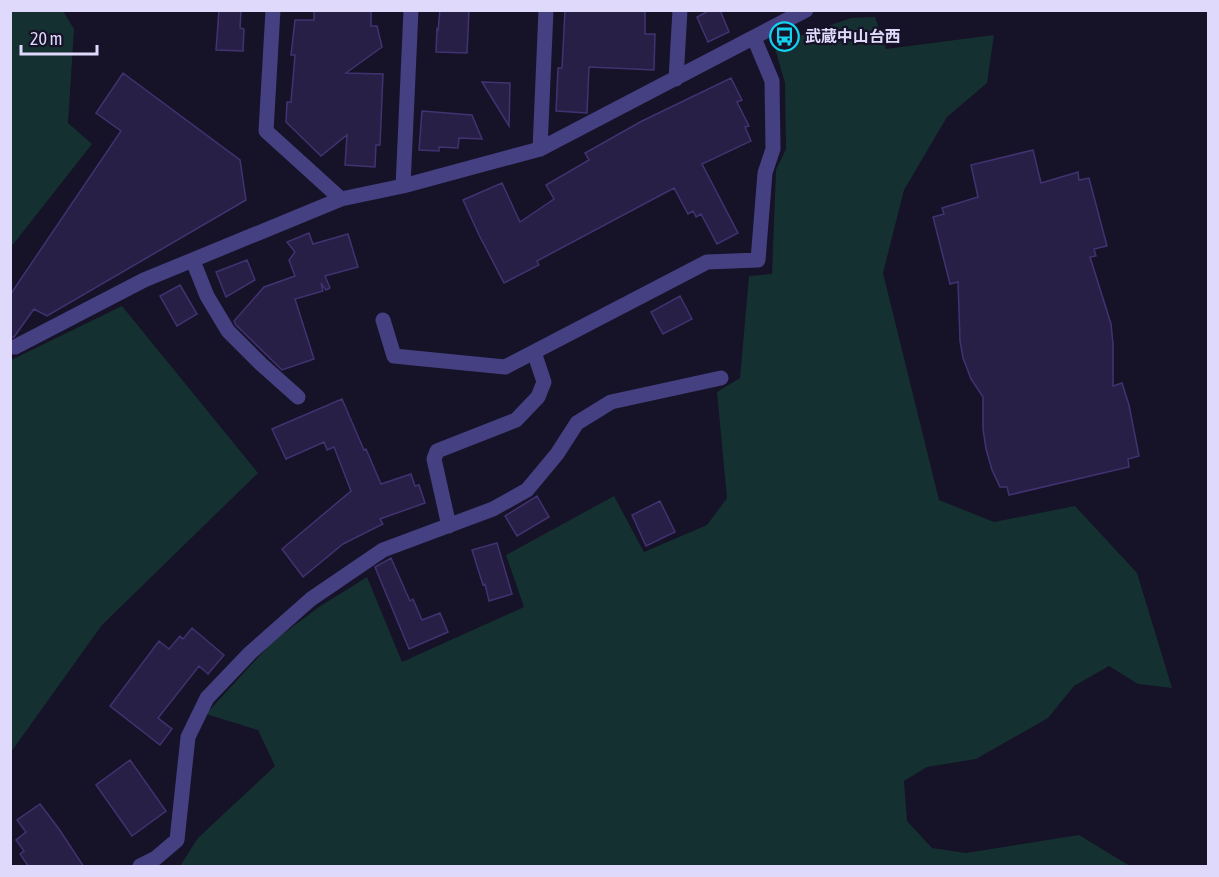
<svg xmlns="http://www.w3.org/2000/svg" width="1219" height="877" viewBox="0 0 1219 877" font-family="'Asap Condensed','Noto Sans JP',sans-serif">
<rect width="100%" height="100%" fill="#161227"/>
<path fill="#153030" d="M11 10 63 11 74 29 68 123 92 144 11 247Z
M875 17 886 49 994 35 987 83 947 117 904 190 883 273 939 500 994 522 1075 506 1137 573 1172 688 1138 684 1109 666 1074 686 1048 718 976 759 927 767 904 781 907 821 932 848 966 853 1079 835 1130 866H180L198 838 275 766 258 730 206 714 272 642 319 607 367 577 402 662 524 607 506 555 614 496 644 552 707 525 727 498 717 392 740 378 749 276 772 274 776 170 786 149 785 83 774 45 851 18Z
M122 306 258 473 102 625 11 752V360Z"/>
<path fill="#281f46" stroke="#413371" stroke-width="1.5" d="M219 10H241L240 28 244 29 243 51 216 50Z
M314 10H371V26H377L382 47 346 73 383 74 380 145H376L375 167 345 165 347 135 321 156 286 122 287 102H291L295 55H291L295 20H314Z
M440 10H469L467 53 436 52 437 29 438 30Z
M565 10H645V34H655L654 70 589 67 587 113 556 111 558 68H562Z
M710 10H720L729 32 708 42 697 17Z
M123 73 240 160 246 200 47 316 34 309 14 337 10 338V295L121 131 96 113Z
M731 78 742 100 737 102 749 126 745 127 751 141 702 164 738 233 717 244 701 214 696 217 693 211 688 214 674 188 537 261 539 265 504 283 479 235 463 200 502 183 520 222 554 199 546 185 589 160 585 153 642 121Z
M482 82 510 83 509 126Z
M422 111 472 115 482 139 459 138 458 148 439 147V151L419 150Z
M1033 150 1041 183 1078 172 1079 180 1089 178 1107 246 1094 249 1096 256 1090 257 1111 324 1113 344V386L1122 383 1129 405 1139 456 1128 459 1129 467 1009 495 1007 487H1000L992 470 986 449 983 429V397L971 379 963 358 960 341 958 282 950 284 933 217 944 214 942 208 978 197 971 165Z
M309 233 313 244 348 234 358 267 325 276 330 288 326 290 321 283 323 291 295 299 314 359 282 370 236 325 234 321 264 287 295 276 289 260 295 252 287 242Z
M247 260 255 280 226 297 216 272Z
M180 285 197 314 177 326 160 296Z
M680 296 692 319 663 334 651 312Z
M342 399 364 450 366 449 381 484 411 474 415 486 419 485 425 503 380 519 383 524 343 544 303 577 282 549 351 491 334 447 327 450 324 442 286 459 272 429Z
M537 496 549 517 517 536 505 516Z
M660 501 675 532 646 546 632 515Z
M497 543 512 594 489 601 485 584 483 585 472 550Z
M391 558 410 601 413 599 422 620 440 613 448 632 409 649 375 567Z
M192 628 224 655 208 674 199 666 158 718 172 729 160 745 110 706 159 641 169 649 180 636 183 639Z
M130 760 166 811 132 836 96 785Z
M40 804 59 829 84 867H29L20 854 24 851 16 840 26 832 17 820Z"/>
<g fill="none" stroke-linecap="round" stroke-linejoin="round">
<path stroke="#444082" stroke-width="15" d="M273 10 266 131 341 199 403 186 540 149
M546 10 540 149 806 10
M676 79 680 10
M403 186 411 10
M193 261 207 296 228 331 261 364 298 397
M383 320 394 356 505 367 707 262 758 260 765 173 773 149 772 81 754 38
M15 347 144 280 341 199
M449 526 434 459 437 451 516 420 538 397 544 382 534 352
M140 866 156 858 177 840 188 737 207 698 250 653 311 599 383 550 493 509 527 490 557 454 577 423 611 402 721 378"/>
</g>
<defs>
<symbol id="bus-ring" viewBox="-11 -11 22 22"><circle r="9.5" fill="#161227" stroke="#14d2ee" stroke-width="1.5"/><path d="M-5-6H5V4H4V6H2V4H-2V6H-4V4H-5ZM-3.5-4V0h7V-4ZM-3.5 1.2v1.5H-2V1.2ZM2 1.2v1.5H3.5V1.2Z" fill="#14d2ee"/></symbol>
</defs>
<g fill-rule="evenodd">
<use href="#bus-ring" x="768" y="20" width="33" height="33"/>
</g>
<g text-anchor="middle" stroke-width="4.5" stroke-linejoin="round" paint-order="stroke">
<g font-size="16" font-weight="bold" fill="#dfdafc" stroke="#161227" text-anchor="start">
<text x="805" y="42">武蔵中山台西</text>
</g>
</g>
<rect width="1219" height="877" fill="none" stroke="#dfdafc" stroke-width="24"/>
<path d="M21 45v9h76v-9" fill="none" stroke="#dfdafc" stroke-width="3"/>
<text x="30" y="45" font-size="18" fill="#dfdafc" stroke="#161227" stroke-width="4.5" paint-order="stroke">20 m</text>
</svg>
